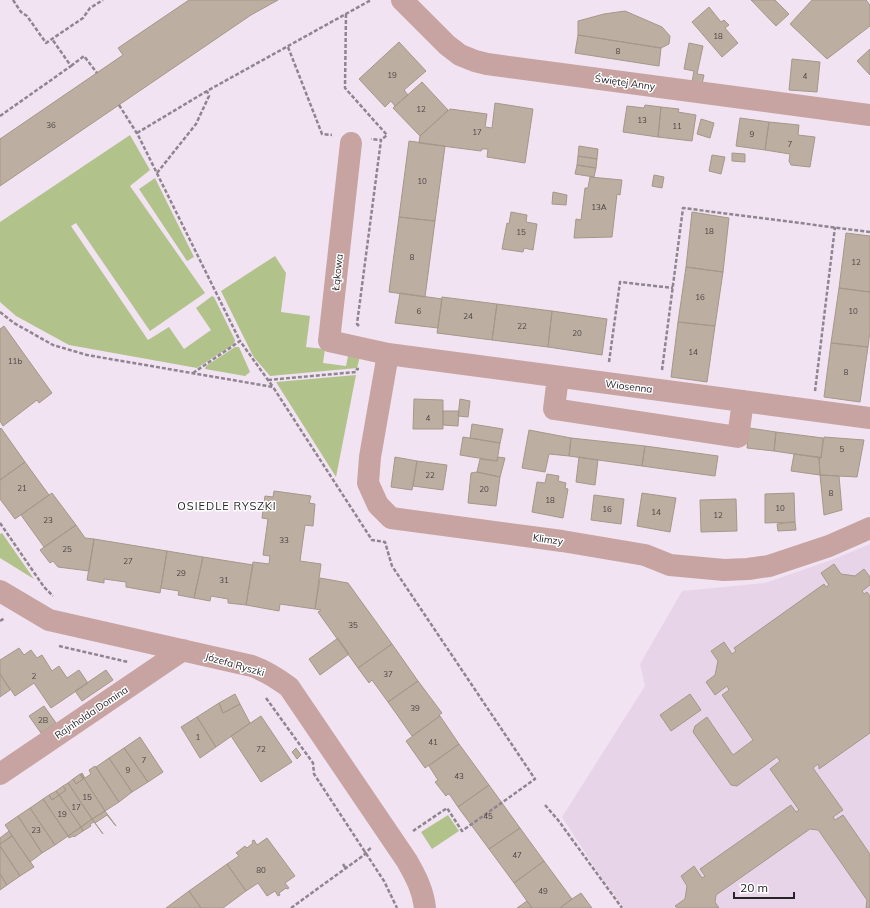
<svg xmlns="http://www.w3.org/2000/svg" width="870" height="908" viewBox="0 0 870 908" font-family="Mulish,sans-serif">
<rect width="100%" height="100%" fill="#f2e3f2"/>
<path fill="#e8d4e9" d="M870 544V908H624L601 877 562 817 645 686 640 664 682 591 765 583 834 559Z"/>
<path fill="#b1c38b" d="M130 135 150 170 130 186 205 293 150 331 76 223 71 226 148 340 169 327 184 349 211 330 196 308 212 296 214 297 235 340 234 344 197 368 69 345 16 316 0 302V222Z
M155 178 194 257 187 261 139 189Z
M275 256 286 273 281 312 310 316 306 347 325 349 323 363 346 366 348 356H360L357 368 270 376 253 356 221 291Z
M235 347H239L250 372 245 376 205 369 206 366Z
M356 375 336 477 276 382Z
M2 533 34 579 0 558V534Z
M448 815 459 831 432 849 421 832Z"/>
<path fill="#bcaea0" stroke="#a59789" d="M189 0H278L251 15 0 186V139L123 55 118 48Z
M751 0H775L789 14 776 26Z
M812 0H866L870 5V26L827 59 790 24Z
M709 7 721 22 724 20 729 25 725 28 738 43 722 57 692 22Z
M625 11 662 27 670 36 669 44 661 48 578 35V21L604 14Z
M578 35 661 48 659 66 575 53Z
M399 42 426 71 404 90 408 95 395 106 391 101 385 107 359 79Z
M689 43 703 46 697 74 704 75 702 84 692 82 694 71 684 69Z
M870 49V75L857 61Z
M792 59 820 62 817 92 789 90Z
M422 82 448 110 420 136 393 108Z
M495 103 533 109 525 163 487 157 488 149H482L481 151 419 143 420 136 450 109 487 114 485 127 492 128Z
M645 105 661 107 658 137 623 132 627 106 644 108Z
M661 107 679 109 678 112 696 115 692 141 658 137Z
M740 118 769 122 765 150 736 146Z
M701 119 714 123 710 138 697 134Z
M769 122 799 125 798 135 815 137 810 167 791 165 789 161 790 154 765 150Z
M409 141 445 146 435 221 399 217Z
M579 146 598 149 597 159 578 156Z
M732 153 745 154V162L732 161Z
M712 155 725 157 721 174 709 171Z
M578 156 597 159 596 168 577 165Z
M577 165 596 168 594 177 575 174Z
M654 175 664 177 662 188 652 186Z
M590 177 622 180 620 195 617 194 612 237 574 238 576 219 581 220 585 188H588Z
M553 192 567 195 566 205 552 204Z
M511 212 527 215 526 222 537 224 533 250 524 248 523 252 502 249 507 223 509 224Z
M692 212 729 218 723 272 686 267Z
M399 217 435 221 425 297 389 292Z
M846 233 870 236V292L839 288Z
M686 267 723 272 715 326 678 322Z
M839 288 870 292V331L868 347 831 343Z
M400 293 442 299 438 328 395 323Z
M442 297 497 304 492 340 437 333Z
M497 304 552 311 548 347 492 340Z
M552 311 607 319 602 355 548 347Z
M678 322 715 326 707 382 671 377Z
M4 326 52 393 39 403 37 400 3 426 0 421V329Z
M831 343 868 347 860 402 824 397Z
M414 399 443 400V429H413Z
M460 399 470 401 468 417 458 416Z
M443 411H459L458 426 443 425Z
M472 424 503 429 500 443 470 438Z
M1 428 25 462 0 480V429Z
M749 428 776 432 774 451 747 448Z
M529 430 571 438 569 456 549 454 545 472 522 468Z
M776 432 823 438 821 458 774 451Z
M463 437 500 443 497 461 460 455Z
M824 437 864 440 857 477 820 475 819 457 821 458Z
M571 438 645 446 642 466 569 456Z
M645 446 718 456 715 476 642 466Z
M794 454 819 457 820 475 791 471Z
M395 457 417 461 412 490 391 487Z
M498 457 505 458 500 477 477 472 480 459 497 461Z
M579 457 598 460 595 485 576 482Z
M417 461 447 465 443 490 413 486Z
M25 462 49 495 15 519 0 499V480Z
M477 472 500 477 496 506 468 503 471 473Z
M547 474 559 476 558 481 566 483 565 488 568 489 563 518 532 512 537 482 545 483Z
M820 475 839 476 842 510 824 515Z
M274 491 311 496 309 503 315 504 313 526 305 525 300 561 321 564 315 609 280 604 279 611 246 605 253 562 269 564 270 556 263 555 268 519 262 518 265 496 273 497Z
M52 493 76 525 44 547 21 515Z
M642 493 676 498 670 532 637 526Z
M794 493 795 522 765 523V494Z
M594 495 624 499 621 524 591 520Z
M736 499 737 531 701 532 700 500Z
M795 522 796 530 778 531 777 524Z
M76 525 85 538 94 539 89 571 58 567 53 561 50 563 40 550Z
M94 539 167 551 160 593 126 587V582L104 579V583L87 580Z
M167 551 203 557 194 598 178 595 179 591 161 588Z
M203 557 253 565 246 605 228 603V599L211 596 210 601 194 598Z
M834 564 841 574 855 576 864 569 870 577V585L862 591 864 594 867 592 870 596V733L819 769V767L818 764 813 768 843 810 833 817 835 820 843 815 870 854V908H866L867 900 819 831 818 830 810 829 716 895 715 902 719 908H677L675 906 685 899 687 886 681 876 694 866 702 878 705 876 700 869 791 805 796 812 799 810 770 769 780 761 777 757 737 786 731 785 693 732 695 726 707 717 733 755 753 740 722 695 729 690 727 686 715 695 706 682 715 675 718 661 711 651 724 642 732 654 736 651 734 648 824 584 826 587 829 585 821 573Z
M320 578 348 583 392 644 358 668 318 612 321 610 315 609Z
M338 638 349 654 320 675 309 659Z
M392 644 418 681 388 702 372 680 369 683 358 668Z
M19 648 24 655 31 650 37 658 42 655 52 671 59 666 67 678 79 670 88 683 51 708 34 683 15 696 0 674V660Z
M106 670 113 680 82 701 75 691Z
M0 674 10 690 0 697Z
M418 681 442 713 439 715 440 716 412 736 388 702Z
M235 694 240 704 223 713 219 703Z
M690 694 701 710 671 731 660 715Z
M219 703 223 713 240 704 250 723 216 747 197 717Z
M44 706 56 723 41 733 29 716Z
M261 716 292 762 261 782 231 736Z
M440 716 459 744 425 768 406 741Z
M197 717 216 747 200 758 181 727Z
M140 737 163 772 148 782 124 748Z
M459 744 489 785 458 807 450 795 448 794 446 796 435 782 438 780 429 766Z
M124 748 148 782 132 792 109 758Z
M296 748 301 755 297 759 292 752Z
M109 758 132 792 119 802 96 767Z
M95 766 119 802 105 811 81 774 82 773 85 778 91 774 89 770Z
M80 774 83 779 76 784 73 779Z
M80 774H81L105 811 92 819 68 783 73 779 76 784 83 779Z
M68 783 92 819 81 827 59 795 66 790 63 786Z
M489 785 520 828 489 849 458 807Z
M63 786 66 790 59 795 56 791Z
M56 791 59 795 52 800 49 795Z
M49 795 52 800 59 795 81 827 68 836 43 799Z
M43 799 68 836 55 845 30 808Z
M30 808 55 845 42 853 18 816Z
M105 811 116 826 107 815 95 823 103 834 92 819Z
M18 816 42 853 30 862 5 825Z
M92 819 94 822 90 824 91 826 83 831 81 827Z
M81 827 83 831 74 837 73 836 69 838 68 836Z
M520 828 544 861 514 883 489 849Z
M9 831 12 836 0 844V838Z
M12 836 34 867 20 876 0 846V844Z
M267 838 295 876 285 883 289 888 287 889 286 888 279 893 280 895 278 896 275 891 267 896 258 883 246 891 227 864 239 856 236 853 245 846 247 848 253 843 252 841 254 840 257 845Z
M0 846 20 876 7 885 0 874Z
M544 861 572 899 560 908H532L514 883Z
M227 864 246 891 223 908H201L189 891Z
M0 874 7 885 0 890Z
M189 891 201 908H166Z
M581 893 592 908H560L572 899Z
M527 901 532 908H517Z"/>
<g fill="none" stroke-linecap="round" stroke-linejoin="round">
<path stroke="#8f858f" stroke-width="2.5" stroke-dasharray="4 2" stroke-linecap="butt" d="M13 0 21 12 27 16 46 43 83 18 90 8 103 0
M346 14 345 88 387 135 381 140
M288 47 322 134 332 135
M71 66 84 56 97 73
M119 105 138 135 240 341
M0 116 71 66 52 39
M137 133 207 91 371 0
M157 173 196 124 209 96 207 91
M0 312 14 323 53 345 87 355 273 387 372 540 385 542 392 566 535 779 462 831 447 808 413 831
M359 326 357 324 381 140 371 139
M609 362 620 282 673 288
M662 370 683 208 870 232
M193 373 240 341 273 387
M268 380 356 372 357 369H359
M815 391 835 227
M0 523 44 587 53 596
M0 621 5 618
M59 646 128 662
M266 698 313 763 314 774 384 881 397 908
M545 805 558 820 622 908
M343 864 346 869
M291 908 364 855 366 852 372 847"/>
<path stroke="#c7a4a1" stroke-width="22" d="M402 0 447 45 460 55 475 61 487 64 870 115
M351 143 329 341 388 354 870 418
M388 354 370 457 368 483 378 505 391 518 562 541 645 555 670 565 724 570 748 569 769 566 829 546 870 528
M558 377 554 409 738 437 743 401
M0 591 49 620 252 666C266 671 277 678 289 687L407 861C416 877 423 890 425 908
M0 774 183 650"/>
</g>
<g text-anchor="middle" stroke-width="3" stroke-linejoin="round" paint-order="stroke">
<g font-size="8" fill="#4d4646">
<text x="718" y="39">18</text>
<text x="618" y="54">8</text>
<text x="392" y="78">19</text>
<text x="805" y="79">4</text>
<text x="421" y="112">12</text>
<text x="642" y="123">13</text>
<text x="51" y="128">36</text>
<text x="677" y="129">11</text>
<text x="477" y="135">17</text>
<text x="752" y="137">9</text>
<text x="790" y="147">7</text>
<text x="422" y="184">10</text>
<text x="599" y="210">13A</text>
<text x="709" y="234">18</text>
<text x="521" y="235">15</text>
<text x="412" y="260">8</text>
<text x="856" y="265">12</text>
<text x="700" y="300">16</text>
<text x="419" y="314">6</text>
<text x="853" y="314">10</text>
<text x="468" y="319">24</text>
<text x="522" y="329">22</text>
<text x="577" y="336">20</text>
<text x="693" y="355">14</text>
<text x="15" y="364">11b</text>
<text x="846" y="375">8</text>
<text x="428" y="421">4</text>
<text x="842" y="452">5</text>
<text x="430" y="478">22</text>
<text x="22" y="491">21</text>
<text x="484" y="492">20</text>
<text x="831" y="496">8</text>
<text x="550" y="503">18</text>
<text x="780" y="511">10</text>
<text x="607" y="512">16</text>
<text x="656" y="515">14</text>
<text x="718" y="518">12</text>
<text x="48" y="523">23</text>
<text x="284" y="543">33</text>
<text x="67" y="552">25</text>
<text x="128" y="564">27</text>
<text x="181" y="576">29</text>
<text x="224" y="583">31</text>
<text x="353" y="628">35</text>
<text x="388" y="677">37</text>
<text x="34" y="679">2</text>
<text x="415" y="711">39</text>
<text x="43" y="723">2B</text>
<text x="198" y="740">1</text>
<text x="433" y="745">41</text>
<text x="261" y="752">72</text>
<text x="144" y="763">7</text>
<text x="128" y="773">9</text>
<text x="459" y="779">43</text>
<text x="87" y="800">15</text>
<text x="76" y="810">17</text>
<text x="62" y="817">19</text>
<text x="488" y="819">45</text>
<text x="36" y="833">23</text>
<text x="517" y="858">47</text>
<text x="261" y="873">80</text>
<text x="543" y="894">49</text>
</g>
<g font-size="10" fill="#282328" stroke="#fff">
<text transform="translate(625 82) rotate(8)" y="4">Świętej Anny</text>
<text transform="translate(337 272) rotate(-84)" y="4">Łąkowa</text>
<text transform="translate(629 386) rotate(7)" y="4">Wiosenna</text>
<text transform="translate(548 539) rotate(8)" y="4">Klimzy</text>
<text transform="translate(235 664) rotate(16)" y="4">Józefa Ryszki</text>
<text transform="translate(91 712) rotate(-34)" y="4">Rajnholda Domina</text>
</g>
<g font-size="11" letter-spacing="1" fill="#282328" stroke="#fff">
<text x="227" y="510">OSIEDLE RYSZKI</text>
</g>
</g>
<path d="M734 892v6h60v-6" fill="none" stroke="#282328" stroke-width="2"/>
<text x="740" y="892" font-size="12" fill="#282328" stroke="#ffffff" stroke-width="3" paint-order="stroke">20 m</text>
</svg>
